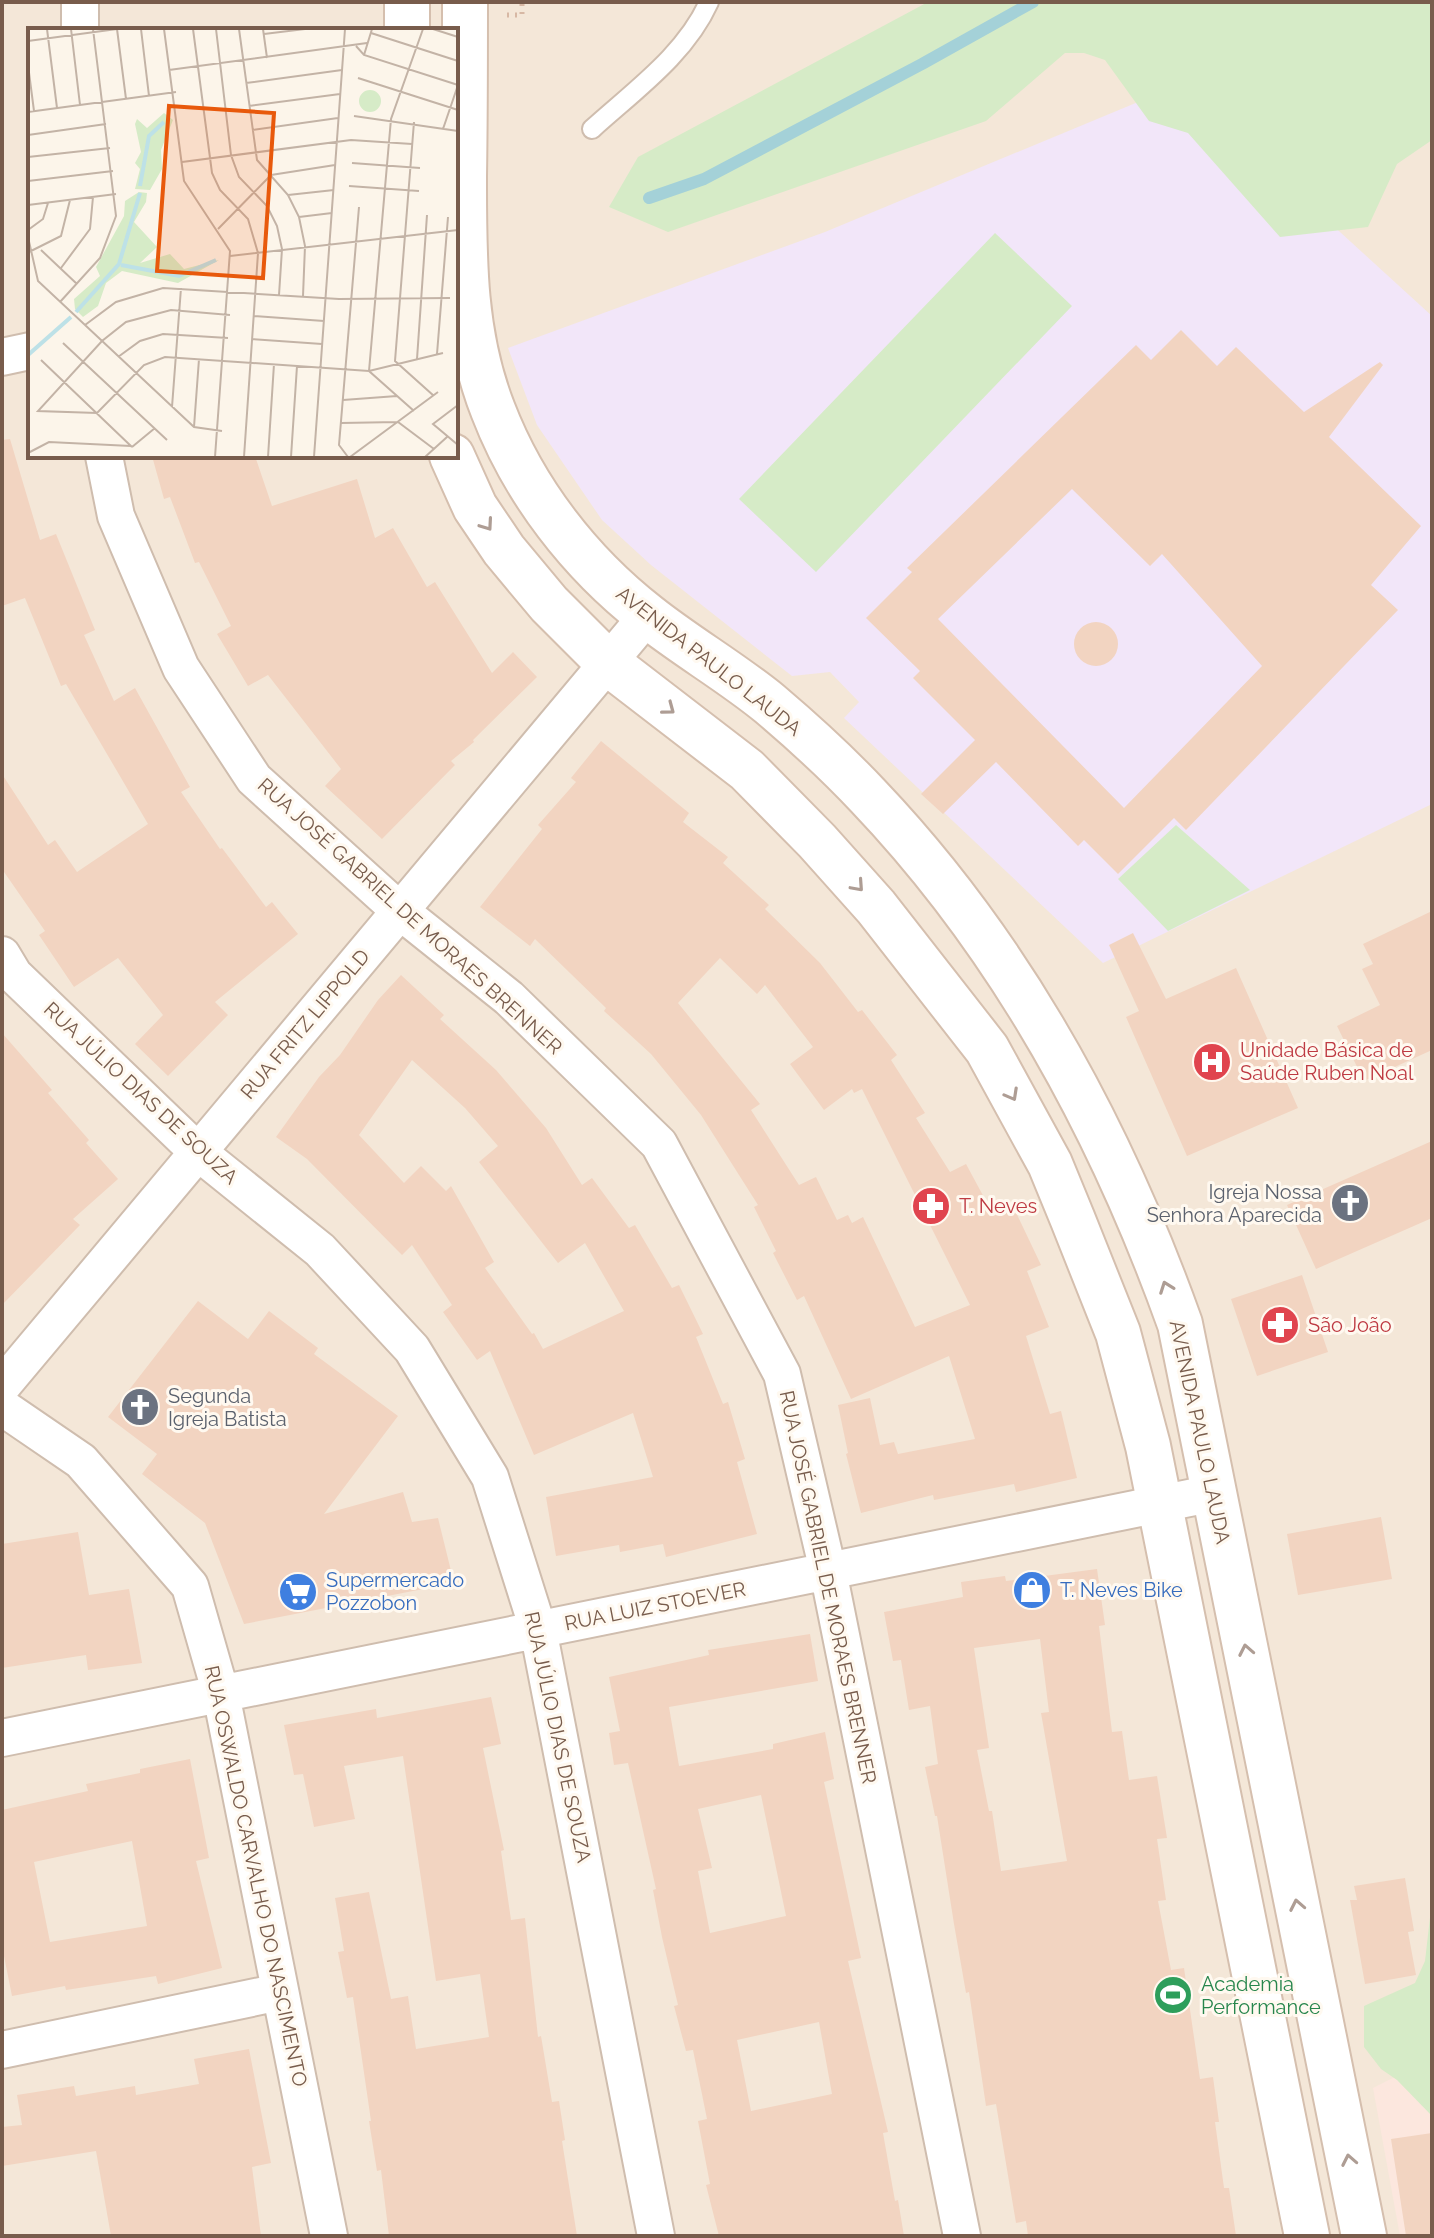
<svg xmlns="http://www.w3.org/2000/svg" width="1434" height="2238" viewBox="0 0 1434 2238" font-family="Raleway,sans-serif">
<rect width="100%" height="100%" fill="#fcf5ea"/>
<path fill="#f4e7d8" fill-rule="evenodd" d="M2 2H1432V2236H2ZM30 30H456V456H30Z"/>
<path fill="#fce7de" d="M1432 2058V2236H1400L1373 2088Z"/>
<path fill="#f2e6f9" d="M1179 85 1432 316V804L1103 963 844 718 859 702 830 672 792 676 651 565 602 520 537 425 508 348 825 232Z"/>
<path fill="#d6ebc7" d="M928 2H1432V140L1397 164 1368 227 1280 237 1188 133 1149 121 1105 60 1084 53H1065L986 121 668 232 609 207 638 157Z
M995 233 1072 306 816 572 739 499Z
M1176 825 1250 890 1168 931 1118 879Z
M1432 1900V2116L1397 2080 1381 2069 1364 2047V2006L1415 1983 1425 1961Z"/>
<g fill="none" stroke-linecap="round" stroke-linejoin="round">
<path stroke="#a4d1d8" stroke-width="12" d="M649 198 704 179 922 64 1033 2"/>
</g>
<path fill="#f2d4c1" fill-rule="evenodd" d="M1181 330 1217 366 1236 347 1304 412 1380 362 1383 365 1329 437 1421 526 1371 585 1398 610 1186 830 1174 818 1118 874 1084 840 1078 846 996 762 943 814 921 794 975 740 913 678 920 671 866 618 912 572 907 568 1136 345 1151 360ZM1072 489 1150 566 1162 554 1262 666 1124 808 938 619Z
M10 439 40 540 56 534 95 630 84 635 114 701 135 688 190 787 181 792 220 849 222 848 266 907 272 902 298 934 215 1002 228 1015 168 1076 135 1044 163 1015 118 958 74 987 39 935 45 931 2 869V774L48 845 55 840 77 872 148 824 66 684 61 686 25 598 2 606V440Z
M152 456H255L272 506 357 479 375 538 393 528 427 587 435 582 492 673 513 652 537 677 473 740 474 742 451 761 455 765 382 839 325 786 341 769 268 675 248 686 217 634 231 626 199 562 195 563 170 497 164 499Z
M1074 644a22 22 0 1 1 44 0a22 22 0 1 1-44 0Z
M601 741 689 813 683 822 728 857 723 863 769 905 765 909 820 963 858 1012 862 1010 897 1055 891 1060 925 1113 916 1118 950 1172 966 1164 993 1214 1012 1204 1041 1265 1027 1271 1049 1327 1026 1336 1050 1414 1061 1411 1077 1478 1016 1492 1014 1484 934 1500 933 1495 861 1513 846 1454 848 1453 838 1405 870 1398 880 1445 894 1442 898 1454 975 1439 949 1356 851 1399 804 1296 797 1300 773 1253 776 1251 754 1207 758 1205 701 1115 651 1054 604 1011 606 1008 535 939 530 946 480 907 542 829 538 825 576 782 571 778ZM720 958 757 994 765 985 813 1047 790 1064 824 1110 852 1089 854 1093 862 1089 970 1305 915 1327 863 1217 852 1223 848 1215 837 1220 816 1177 799 1185 751 1110 760 1104 678 1003Z
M1432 911V1050L1364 1081 1337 1026 1380 1005 1362 969 1373 964 1363 944Z
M1133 933 1166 999 1236 968 1298 1108 1187 1156 1126 1017 1139 1011 1109 945Z
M401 975 444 1015 440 1019 496 1070 546 1128 582 1185 592 1178 629 1228 635 1225 672 1288 679 1285 703 1334 696 1337 723 1404 728 1402 745 1459 737 1462 757 1534 666 1557 663 1544 620 1552 619 1545 556 1556 546 1497 653 1477 633 1413 534 1455 490 1351 477 1360 443 1312 452 1305 412 1245 402 1255 307 1159 276 1137 319 1077 340 1055 378 1000ZM412 1060 465 1108 498 1146 479 1162 558 1263 585 1243 624 1311 543 1349 534 1333 532 1334 485 1268 494 1262 451 1186 446 1191 421 1166 404 1183 359 1135Z
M2 1033 52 1090 48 1093 89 1140 86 1143 118 1179 73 1219 80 1225 2 1305Z
M1432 1141V1218L1316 1269 1287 1205Z
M1302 1275 1328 1352 1257 1376 1231 1299Z
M198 1301 248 1339 269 1311 318 1348 314 1354 398 1416 324 1514 403 1492 412 1522 438 1518 454 1583 244 1624 205 1523 142 1474 157 1454 108 1417Z
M1381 1517 1392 1579 1298 1595 1287 1534Z
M78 1532 89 1595 129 1589 142 1663 88 1670 86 1655 2 1668V1544Z
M1097 1569 1105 1625 1099 1626 1112 1732 1122 1731 1129 1780 1157 1776 1167 1838 1157 1839 1166 1900 1158 1901 1171 1970 1184 1968 1200 2079 1213 2077 1219 2122H1215L1224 2188H1229L1236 2236H1028L1026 2221 1016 2223 996 2104 986 2106 969 1992 966 1993 954 1924 937 1816H935L925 1767 938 1764 930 1706 909 1710 901 1660 893 1661 884 1612 963 1597 961 1582 1005 1576 1006 1581ZM1040 1639 1049 1712 1041 1713 1067 1861 1001 1871 992 1811H989L977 1750 989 1748 974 1648Z
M810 1634 818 1681 669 1707 679 1766 773 1749V1744L825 1732 834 1779 824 1782 861 1958 848 1961 888 2132 883 2133 895 2201 898 2200 904 2236H719L706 2185 710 2184 698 2121 707 2119 693 2050 686 2051 674 2006 678 2005 662 1937 653 1890 656 1889 628 1763 614 1765 609 1733 620 1731 609 1677 709 1655 708 1650ZM761 1795 786 1916 710 1933 698 1871 712 1868 698 1809ZM819 2022 832 2094 751 2111 737 2040Z
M491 1697 501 1744 483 1748 504 1850 501 1851 511 1920 525 1918 538 2037 541 2036 552 2102 559 2101 565 2140 562 2141 577 2236H389L381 2170 377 2171 369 2121H371L353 1997 347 1998 338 1952 344 1951 335 1898 369 1892 391 1999 408 1996 416 2049 489 2037 480 1974 436 1981 403 1756 344 1766 355 1819 314 1827 303 1774 294 1775 284 1725 376 1709 377 1718Z
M190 1759 209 1858 196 1861 222 1968 158 1984 156 1976 66 1990 65 1986 12 1996 2 1946V1810L88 1791 86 1784 140 1773V1769ZM132 1841 147 1926 50 1942 34 1862Z
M1405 1878 1414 1931 1408 1932 1416 1975 1365 1984 1350 1900H1357L1354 1886Z
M249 2049 271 2163 252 2167 261 2236H111L96 2151 2 2166V2127L22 2125 17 2095 74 2086 76 2096 135 2086 136 2095 199 2084 194 2059Z
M1432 2133V2236H1406L1391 2139Z"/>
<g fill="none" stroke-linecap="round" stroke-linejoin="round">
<defs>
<path id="service" d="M592 129C635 90 685 55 709 2"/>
<path id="minor" d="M80 2V30
M2 357 30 351
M104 456 116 516 181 668 254 779 400 911 509 998 659 1144 782 1374 828 1571 962 2236
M2 955 14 975 198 1152 320 1250 412 1349 490 1477 538 1629 656 2236
M2 1386 647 616
M2 1407 81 1461 190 1586 221 1694 329 2236
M2 1738 1214 1493
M2 2050 280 1992"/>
<path id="secondary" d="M407 2V30
M465 2C465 60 465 118 464 176 464 256 463 334 493 410 524 491 580 563 648 616 687 647 731 672 770 704 803 732 838 764 868 796 1010 945 1111 1131 1180 1324L1364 2236
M452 456 475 507 504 550 549 604 608 663 747 770 817 841 876 907 987 1049 1050 1164 1073 1220 1118 1333 1148 1446 1307 2236"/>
</defs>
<use href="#service" stroke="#cfbdae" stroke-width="22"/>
<use href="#minor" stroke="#cfbdae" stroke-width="40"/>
<use href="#secondary" stroke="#d5bfae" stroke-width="48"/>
<path stroke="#d7b8a4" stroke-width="5" stroke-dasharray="2 6" stroke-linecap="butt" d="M507 15H522V2"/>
<use href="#service" stroke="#fff" stroke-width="18"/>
<use href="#minor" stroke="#fff" stroke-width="36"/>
<use href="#secondary" stroke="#fff" stroke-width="44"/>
</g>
<defs><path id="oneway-chevron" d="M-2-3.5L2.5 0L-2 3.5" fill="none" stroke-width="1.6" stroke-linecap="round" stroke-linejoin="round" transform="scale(2)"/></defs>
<g stroke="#ae9d94">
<use href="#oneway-chevron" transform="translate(487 525) rotate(55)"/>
<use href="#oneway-chevron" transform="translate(669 709) rotate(37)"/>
<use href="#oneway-chevron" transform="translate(858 886) rotate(48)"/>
<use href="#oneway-chevron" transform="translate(1012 1095) rotate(61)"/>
<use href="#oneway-chevron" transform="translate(1166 1287) rotate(-110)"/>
<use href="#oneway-chevron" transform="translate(1246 1650) rotate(-101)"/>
<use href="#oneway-chevron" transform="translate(1297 1905) rotate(-101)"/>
<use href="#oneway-chevron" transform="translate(1349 2160) rotate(-101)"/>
</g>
<defs>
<symbol id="hospital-disc" viewBox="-11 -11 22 22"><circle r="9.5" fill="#e0444e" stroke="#fff9f0"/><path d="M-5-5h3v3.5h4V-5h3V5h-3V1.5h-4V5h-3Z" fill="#fff"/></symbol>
<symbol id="church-disc" viewBox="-11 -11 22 22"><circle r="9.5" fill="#6b7280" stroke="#fff9f0"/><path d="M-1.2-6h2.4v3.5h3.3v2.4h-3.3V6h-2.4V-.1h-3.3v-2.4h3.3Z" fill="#fff"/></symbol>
<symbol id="pharmacy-disc" viewBox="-11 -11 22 22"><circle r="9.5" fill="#e0444e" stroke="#fff9f0"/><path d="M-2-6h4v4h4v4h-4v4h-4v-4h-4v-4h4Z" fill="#fff"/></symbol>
<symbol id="shop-disc" viewBox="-11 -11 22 22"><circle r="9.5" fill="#3f7fe0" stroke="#fff9f0"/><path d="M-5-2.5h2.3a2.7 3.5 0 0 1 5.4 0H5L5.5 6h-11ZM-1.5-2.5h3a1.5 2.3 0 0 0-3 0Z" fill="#fff"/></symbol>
<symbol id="supermarket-disc" viewBox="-11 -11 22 22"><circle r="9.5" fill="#3f7fe0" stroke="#fff9f0"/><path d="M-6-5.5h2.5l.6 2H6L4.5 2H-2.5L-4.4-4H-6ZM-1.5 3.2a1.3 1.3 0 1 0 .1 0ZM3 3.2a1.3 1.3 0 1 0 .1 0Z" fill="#fff"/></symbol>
<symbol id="stadium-disc" viewBox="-11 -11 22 22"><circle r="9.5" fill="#2e9e5b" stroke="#fff9f0"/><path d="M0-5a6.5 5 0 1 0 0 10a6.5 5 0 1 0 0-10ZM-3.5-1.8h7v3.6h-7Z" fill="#fff"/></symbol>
</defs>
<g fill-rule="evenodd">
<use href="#hospital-disc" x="1190" y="1040" width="44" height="44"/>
<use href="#church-disc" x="1328" y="1181" width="44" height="44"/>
<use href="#pharmacy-disc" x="909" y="1184" width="44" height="44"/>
<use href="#pharmacy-disc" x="1258" y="1303" width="44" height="44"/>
<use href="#church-disc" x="118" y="1385" width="44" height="44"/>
<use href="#shop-disc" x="1010" y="1568" width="44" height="44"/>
<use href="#supermarket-disc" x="276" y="1570" width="44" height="44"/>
<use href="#stadium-disc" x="1151" y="1973" width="44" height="44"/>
</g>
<g text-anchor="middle" stroke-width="6" stroke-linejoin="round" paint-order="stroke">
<g font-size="20" fill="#785c4c" stroke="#fff9f0">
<text transform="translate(709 661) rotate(38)" y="7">AVENIDA PAULO LAUDA</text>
<text transform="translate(410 916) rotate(42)" y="7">RUA JOSÉ GABRIEL DE MORAES BRENNER</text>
<text transform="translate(305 1024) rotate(-50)" y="7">RUA FRITZ LIPPOLD</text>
<text transform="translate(141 1093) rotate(43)" y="7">RUA JÚLIO DIAS DE SOUZA</text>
<text transform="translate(1200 1432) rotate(78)" y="7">AVENIDA PAULO LAUDA</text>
<text transform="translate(828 1587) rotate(78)" y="7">RUA JOSÉ GABRIEL DE MORAES BRENNER</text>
<text transform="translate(655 1606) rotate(-11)" y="7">RUA LUIZ STOEVER</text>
<text transform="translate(558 1737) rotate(78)" y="7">RUA JÚLIO DIAS DE SOUZA</text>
<text transform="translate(256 1876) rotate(78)" y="7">RUA OSWALDO CARVALHO DO NASCIMENTO</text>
</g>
<g font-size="20" fill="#be3a42" stroke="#fff9f0" text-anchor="start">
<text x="1240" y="1057">Unidade Básica de<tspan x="1240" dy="23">Saúde Ruben Noal</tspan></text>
<text x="959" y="1213">T. Neves</text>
<text x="1308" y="1332">São João</text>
</g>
<g font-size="20" fill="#5b616d" stroke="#fff9f0" text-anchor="end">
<text x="1322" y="1199">Igreja Nossa<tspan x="1322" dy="23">Senhora Aparecida</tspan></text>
<text x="168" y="1403" text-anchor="start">Segunda<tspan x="168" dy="23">Igreja Batista</tspan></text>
</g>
<g font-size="20" fill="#366cbe" stroke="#fff9f0" text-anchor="start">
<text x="326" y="1587">Supermercado<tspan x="326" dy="23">Pozzobon</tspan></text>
<text x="1060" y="1597">T. Neves Bike</text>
</g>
<g font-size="20" fill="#27864d" stroke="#fff9f0" text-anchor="start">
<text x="1201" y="1991">Academia<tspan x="1201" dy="23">Performance</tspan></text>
</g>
</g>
<g transform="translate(28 28)">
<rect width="430" height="430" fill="#fcf5ea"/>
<path d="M331 73a11 11 0 1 1 22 0a11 11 0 1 1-22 0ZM136 85 145 92 133 122 134 141 122 162 107 161 112 141 107 135 113 124 107 96 109 91 119 100ZM111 164 119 165 118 174 106 194 129 219 112 235 142 226 156 241 191 232 150 255 94 243 78 255 70 278 55 289 47 281 46 271 72 248 68 239 96 188 97 173Z" fill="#d6ebc7"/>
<path fill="none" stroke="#bde1e7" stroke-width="4" d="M112 158 121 108 136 94M93 237 151 248 188 232M48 284 91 236 112 165M0 327 43 289"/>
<path fill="none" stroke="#c3b3a6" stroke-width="2" d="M19 1 29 80M43 1 52 77M89 1 98 71M113 1 121 68M136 1 156 153 202 223 187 429M165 1 184 145 192 162 220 191 230 225 216 429M188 1 203 127 211 149 239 178 249 198 254 221 251 267M211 1 229 132 260 167 271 189 277 218 275 268M235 1 239 30M405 1 430 9M343 5 430 33M236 6 277 1M0 13 89 1M328 18 336 27 430 57M336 27 344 1M0 37 6 83M141 42 339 15M330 50 430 82M218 55 314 42M221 78 312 66M0 84 148 64M326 88 430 103M386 94 367 333 406 368M415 101 430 57M224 102 310 90M0 107 78 96M0 129 82 120M154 134 323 112 384 116M324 135 392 140M243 147 307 137M0 153 85 143M321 158 391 163M260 167 306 162M0 177 88 166M271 189 304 185M190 201 243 147M0 202 15 191 20 175M0 209 10 253 166 399 194 403M13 222 49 256M1 224 33 208 42 172M202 228 430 202M33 240 62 201 65 169M32 274 72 230 88 188 65 1M202 287 143 282 98 294 74 313 10 383 69 385 116 337 137 329 341 343 415 325M226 288 296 293M57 297 88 274 135 260 311 271 422 270M224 311 294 316M35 315 139 412M409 326 420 189M90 329 112 313 135 306 200 310M389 331 399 187M13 332 104 419M315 372 369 368M430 377 405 396 430 417M144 379 153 260M386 383 341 343 363 91 395 1M313 395 370 394 406 421M166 399 171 331M104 419 127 400M0 425 21 414 103 418M240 429 246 336M263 429 269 338M286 429 317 1M320 429 311 417 331 179M322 429 410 364M397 429 419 409"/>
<path fill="#e8590c" fill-opacity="0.15" stroke="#e8590c" stroke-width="4" d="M141 78 246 85 235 250 129 243Z"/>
<rect width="430" height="430" fill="none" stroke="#785c4c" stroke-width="4"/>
</g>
<rect width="1434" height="2238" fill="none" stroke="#785c4c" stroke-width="8"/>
</svg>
